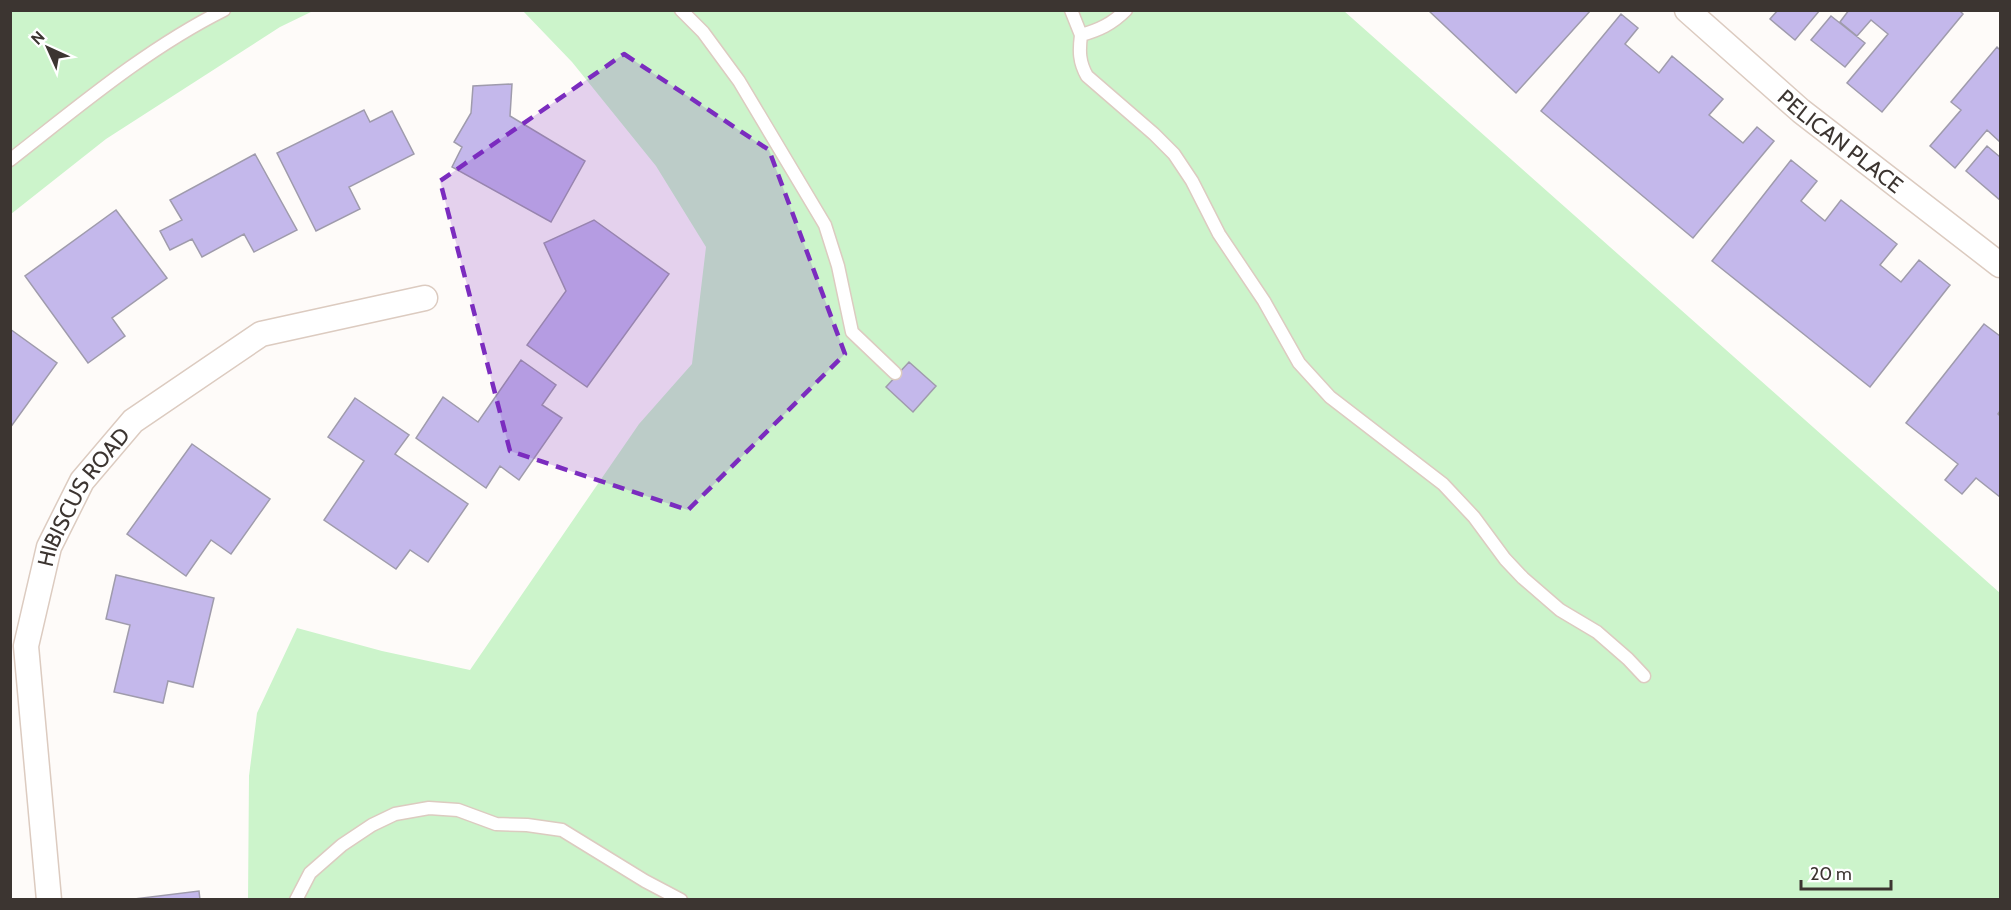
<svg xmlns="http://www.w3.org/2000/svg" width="2011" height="910" viewBox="0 0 2011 910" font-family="Cabin,sans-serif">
<rect width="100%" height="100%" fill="#fefbf9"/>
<path fill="#ccf4cb" d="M11 11H313L280 27 106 139 11 214Z
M523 11H1344L2000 593V899L248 900 249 776 257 713 297 628 382 651 470 670 639 424 692 364 706 247 656 166 572 62Z"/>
<path fill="#c4b8eb" stroke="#9f9bac" stroke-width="1.5" d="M1428 10H1591L1516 93Z
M1778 10H1820L1795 40 1770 19Z
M1849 10H1959L1963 14 1882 112 1847 83 1888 34 1871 20 1857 36 1840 22Z
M1621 14 1638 28 1625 44 1659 73 1672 56 1723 99 1709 115 1743 143 1757 127 1774 141 1693 238 1541 111Z
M1831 16 1865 43 1845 67 1811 40Z
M1997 47 2000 50V142L1987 130 1955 168 1930 146 1961 110 1951 102Z
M512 84 510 116 585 161 551 222 452 167 462 147 454 142 471 113 473 86Z
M364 110 370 122 392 111 414 154 349 187 360 209 316 231 277 153Z
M1987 146 2000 157V200L1966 171Z
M255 154 297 230 254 252 244 234 202 257 192 239 170 250 160 231 182 220 170 200Z
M1791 160 1817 181 1801 201 1825 221 1841 200 1897 244 1880 265 1901 282 1919 260 1950 285 1870 387 1712 261Z
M116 210 167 278 112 318 125 336 88 363 25 276Z
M594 220 669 274 587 387 527 345 566 291 544 243Z
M1984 324 2000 336V411L1998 414 2000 416V497L1976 478 1962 494 1945 480 1958 464 1906 423Z
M10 329 57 363 10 428Z
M521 360 556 385 542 405 562 418 519 480 500 466 486 488 416 438 443 397 478 422Z
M909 362 936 386 913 412 886 387Z
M355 398 409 435 395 454 468 504 428 562 410 550 396 569 324 520 364 461 328 437Z
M192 444 270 499 231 554 211 540 186 576 127 534Z
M116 575 214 598 193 687 168 681 163 703 114 692 130 625 106 619Z
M199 891 200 900H126Z"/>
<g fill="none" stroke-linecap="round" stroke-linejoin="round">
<defs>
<path id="lane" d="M681 10 703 32 739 81 825 225 838 266 852 332 895 373
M1071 10 1081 35
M1126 10C1112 24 1099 30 1081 35 1079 51 1079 62 1087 76L1154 134 1174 154 1192 181 1219 234 1264 301 1299 363 1330 397 1443 484 1474 517 1505 559 1523 578 1560 610 1597 632 1628 659 1644 676
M10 160C78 107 146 49 224 10
M296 900 310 873 342 845 372 825 395 814 429 808 458 810 496 824 527 825 562 830 645 881 681 900"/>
<g id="street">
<path id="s1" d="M1687 10 1801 111 2000 265"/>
<path id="s2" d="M49 900 26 646 49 547 82 481 133 421 261 334 425 298"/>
</g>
</defs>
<use href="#lane" stroke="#dccbc0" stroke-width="15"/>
<use href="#street" stroke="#dccbc0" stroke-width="27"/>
<use href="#lane" stroke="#fff" stroke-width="12"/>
<use href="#street" stroke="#fff" stroke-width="24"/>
</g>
<path fill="#7b2cbf" fill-opacity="0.2" stroke="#7b2cbf" stroke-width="4.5" stroke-dasharray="12 8" stroke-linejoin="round" d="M624 54 769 150 845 354 688 510 510 451 440 181Z"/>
<g text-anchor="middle" stroke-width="4.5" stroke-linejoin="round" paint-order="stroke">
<g font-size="22" fill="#3c3531" stroke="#fff">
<text dy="8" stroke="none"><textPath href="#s1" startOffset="202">PELICAN PLACE</textPath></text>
<text dy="8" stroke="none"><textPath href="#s2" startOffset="417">HIBISCUS ROAD</textPath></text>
</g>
</g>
<rect width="2011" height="910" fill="none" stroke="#3c3531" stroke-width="24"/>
<g transform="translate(48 48) rotate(315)" stroke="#ffffff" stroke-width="4.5" paint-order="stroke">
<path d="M0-4.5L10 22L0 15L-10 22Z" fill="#3c3531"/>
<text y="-9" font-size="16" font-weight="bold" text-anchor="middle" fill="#3c3531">N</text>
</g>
<path d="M1801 880v9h90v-9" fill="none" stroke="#3c3531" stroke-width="3"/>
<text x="1810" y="880" font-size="18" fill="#3c3531" stroke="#ffffff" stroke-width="4.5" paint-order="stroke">20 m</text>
</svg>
